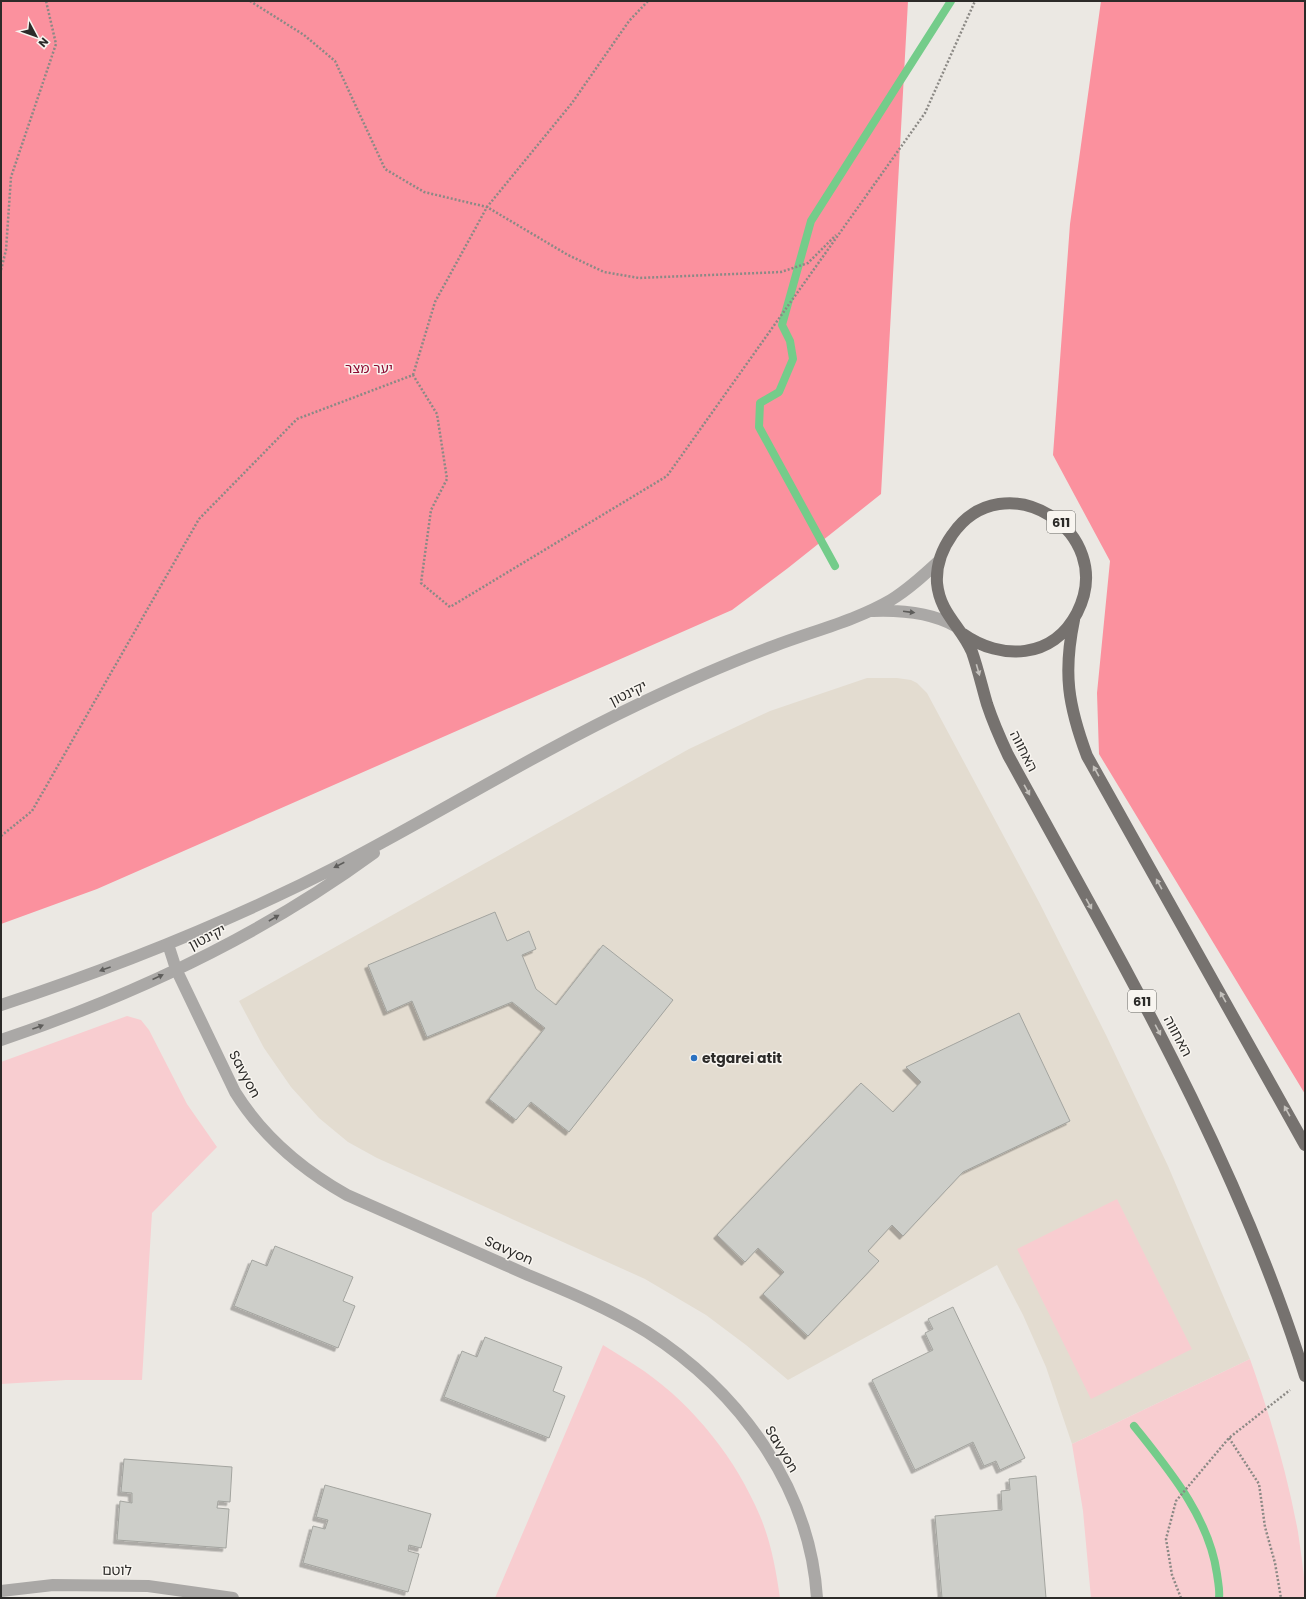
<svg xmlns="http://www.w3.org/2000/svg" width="1306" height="1599" viewBox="0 0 1306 1599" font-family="Poppins,'Noto Sans Hebrew',sans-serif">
<defs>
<filter id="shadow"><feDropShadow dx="-3.5" dy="3.5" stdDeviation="0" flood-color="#0004"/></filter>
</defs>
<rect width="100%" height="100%" fill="#ebe8e3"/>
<path fill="#e3dcd0" d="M867 678H897L911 680 917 683 927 693 1039 902 1106 1035 1168 1166 1250 1359 1072 1444 1046 1367 1023 1315 997 1265 788 1380 746 1345 706 1315 645 1279 377 1158 348 1142 319 1118 291 1087 264 1048 239 1001 689 749 770 711Z"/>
<path fill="#f8cdd0" d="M127 1016 141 1020 149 1030 187 1104 217 1147 152 1213 142 1380H66L1 1384V1062Z
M1117 1199 1192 1349 1091 1399 1017 1249Z
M603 1345C617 1354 631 1362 644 1371 695 1407 736 1459 760 1516 771 1542 776 1570 780 1598H495Z
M1250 1359C1270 1416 1287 1472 1298 1532 1301 1554 1305 1576 1305 1598H1091L1083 1511 1072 1444Z"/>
<path fill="#fb919e" d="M1 1H908L881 494 788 568 732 610 97 889 1 924Z
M1101 1H1305V1094L1099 754 1097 693 1110 561 1053 455 1070 224Z"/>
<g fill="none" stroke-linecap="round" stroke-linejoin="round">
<path stroke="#74cc8a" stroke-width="8" d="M835 566 759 427 760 403 779 392 793 359 790 341 782 325 811 221 951 1
M1134 1426C1169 1470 1209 1517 1217 1574 1218 1582 1220 1590 1219 1598"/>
</g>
<path fill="#cdcec9" stroke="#a3a49f" filter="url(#shadow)" d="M495 912 507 941 529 931 536 949 522 955 536 989 556 1005 603 945 673 1000 569 1132 531 1102 516 1120 489 1099 545 1028 512 1002 427 1037 412 1001 387 1012 368 965Z
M1019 1013 1070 1121 963 1172 903 1236 892 1225 868 1251 879 1261 808 1336 763 1294 784 1272 758 1248 745 1262 717 1235 861 1083 893 1112 921 1082 906 1067Z
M275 1246 353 1277 343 1301 355 1306 338 1348 234 1306 252 1260 267 1266Z
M953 1307 1025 1458 1000 1470 996 1461 984 1466 973 1442 915 1470 872 1380 933 1350 925 1333 933 1329 928 1319Z
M485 1337 562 1367 553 1391 565 1396 549 1438 444 1397 462 1351 477 1357Z
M124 1459 232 1467 230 1502 218 1501 217 1508 229 1509 226 1548 117 1540 120 1501 132 1503V1493L121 1492Z
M1036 1476 1046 1598H942L935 1516 1002 1510 1001 1491 1010 1490 1009 1479Z
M325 1485 431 1514 421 1548 409 1545 408 1551 419 1554 408 1592 303 1563 313 1526 325 1529 328 1520 316 1517Z"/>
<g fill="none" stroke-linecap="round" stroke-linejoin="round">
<path stroke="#8b8985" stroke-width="2.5" stroke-dasharray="2 2" stroke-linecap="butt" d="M250 1 304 35 335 61 385 169 424 192 487 207 568 255 604 272 639 278 781 272 808 263 836 235
M1 270 6 250 11 177 56 44 46 1
M413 375 435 302 487 207 572 103 629 21 648 1
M1 836 32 811 199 519 297 419 413 375 437 414 447 479 431 510 421 583 450 607 667 476 925 113 975 1
M1229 1438 1259 1484 1265 1527 1275 1563 1281 1598
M1181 1598 1172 1575 1166 1539 1176 1501 1229 1438 1290 1390"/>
<path stroke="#aaa8a6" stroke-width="12" d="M873 611C901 610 930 612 955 626
M168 944 176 969 235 1092C263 1137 301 1169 347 1195 407 1222 468 1248 528 1275 569 1292 610 1309 647 1332 739 1391 810 1487 817 1598
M1 1005C119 966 234 920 344 863 443 811 538 752 639 704 683 683 728 663 774 646 813 631 855 621 891 600 909 589 924 575 939 561
M1 1040C132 996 262 935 374 853
M1 1591 53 1585 148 1586 233 1598"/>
<path stroke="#76726f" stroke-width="12" d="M1074 620C1063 673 1068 705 1087 756L1305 1145
M963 634C1001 661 1053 659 1077 613 1119 531 1003 460 952 535 942 549 936 566 937 583 940 614 961 626 972 652 978 669 982 687 987 704 993 722 1000 738 1008 755 1118 956 1236 1155 1305 1376"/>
</g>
<defs><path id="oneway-solid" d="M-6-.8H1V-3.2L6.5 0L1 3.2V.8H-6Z"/></defs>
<g fill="#5e5d5b">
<use href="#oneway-solid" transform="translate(909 612) rotate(7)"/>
<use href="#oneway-solid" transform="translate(339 865) rotate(153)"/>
<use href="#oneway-solid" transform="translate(274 918) rotate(-30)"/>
<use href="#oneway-solid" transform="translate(105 969) rotate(160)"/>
<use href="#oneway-solid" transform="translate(158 977) rotate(-24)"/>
<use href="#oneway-solid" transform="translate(38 1027) rotate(-20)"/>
</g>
<g fill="#c4c1bc">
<use href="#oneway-solid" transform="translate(978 670) rotate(74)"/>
<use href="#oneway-solid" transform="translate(1096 771) rotate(-119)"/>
<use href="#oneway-solid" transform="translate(1027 790) rotate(61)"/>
<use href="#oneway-solid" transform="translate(1159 884) rotate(-119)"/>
<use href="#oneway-solid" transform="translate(1089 904) rotate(61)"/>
<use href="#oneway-solid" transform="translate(1223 997) rotate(-119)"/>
<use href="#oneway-solid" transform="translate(1158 1030) rotate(62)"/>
<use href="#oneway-solid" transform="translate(1287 1111) rotate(-119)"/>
</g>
<circle fill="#2a71c1" stroke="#f8f5f0" stroke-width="1.5" cx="694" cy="1058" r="4"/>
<g text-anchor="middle" stroke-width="3" stroke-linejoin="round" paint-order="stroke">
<g fill="#f8f5f0" stroke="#696865" stroke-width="1">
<rect x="1047" y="511" width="28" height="22" rx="3"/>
<rect x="1128" y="990" width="28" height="22" rx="3"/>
</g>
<g font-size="13" font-weight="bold" fill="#2c2b29">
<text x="1061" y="527">611</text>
<text x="1142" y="1006">611</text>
</g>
<g font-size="14" fill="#8b0b32" stroke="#f8f5f0">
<text x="369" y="373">יער מצר</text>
</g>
<g font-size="14" fill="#2c2b29" stroke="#f8f5f0">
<text transform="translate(628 693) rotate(-26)" y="5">יקינטון</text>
<text transform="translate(1024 751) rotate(63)" y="5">האחווה</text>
<text transform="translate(207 937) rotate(-27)" y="5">יקינטון</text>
<text transform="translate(1178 1036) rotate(62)" y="5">האחווה</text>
<text transform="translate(245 1074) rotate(62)" y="5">Savyon</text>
<text transform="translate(509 1250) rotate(24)" y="5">Savyon</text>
<text transform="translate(782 1449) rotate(59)" y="5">Savyon</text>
<text transform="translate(117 1570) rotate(1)" y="5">לוטם</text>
</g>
<g font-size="14" font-weight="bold" fill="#2c2b29" stroke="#f8f5f0" text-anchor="start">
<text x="702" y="1063">etgarei atit</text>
</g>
</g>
<rect width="1306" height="1599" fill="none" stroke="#2c2b29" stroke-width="4"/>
<g transform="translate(36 36) rotate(131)" stroke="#f8f5f0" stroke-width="3" paint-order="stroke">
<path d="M0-3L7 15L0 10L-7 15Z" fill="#2c2b29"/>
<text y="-6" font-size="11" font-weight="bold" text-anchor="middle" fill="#2c2b29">N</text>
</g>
</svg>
